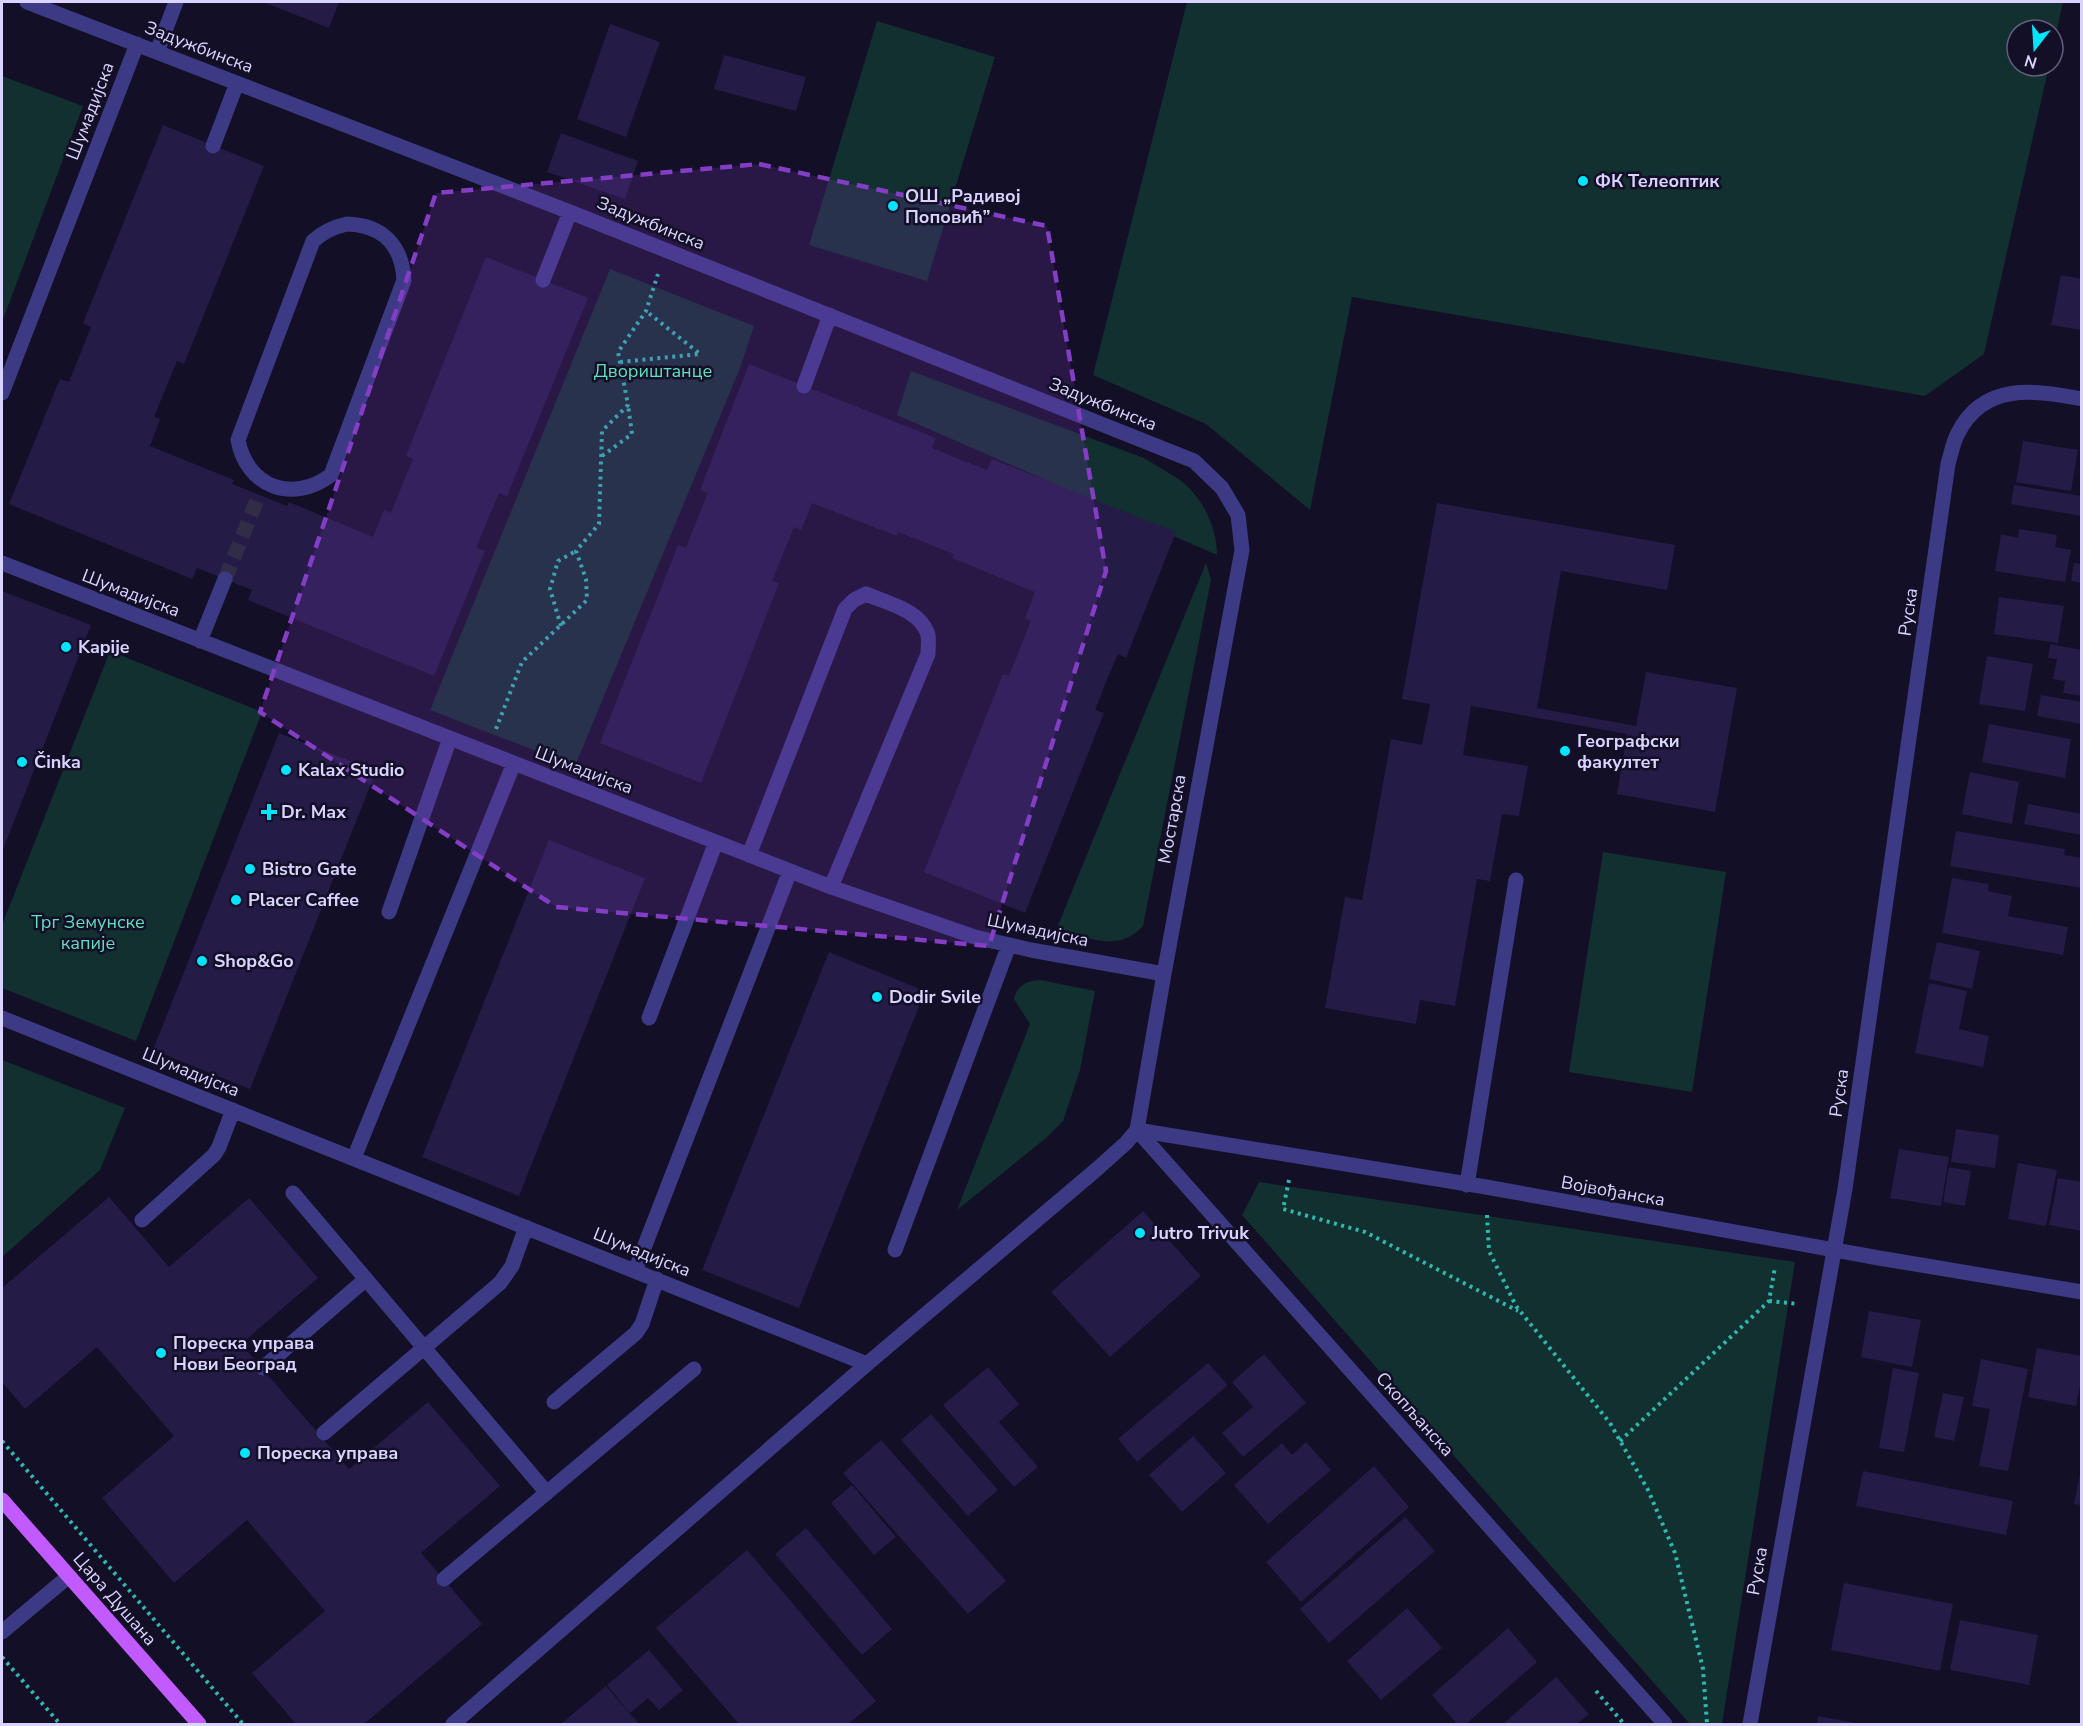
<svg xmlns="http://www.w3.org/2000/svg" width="2083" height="1726" viewBox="0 0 2083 1726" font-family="'Nunito Sans',sans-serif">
<rect width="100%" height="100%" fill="#130f26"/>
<path fill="#12302f" d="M1187 2H2063L2053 48V30H2017V66H2049L1984 354 1925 396 1352 297 1310 510 1206 424 1093 375Z
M877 21 995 57 927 281 809 245Z
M2 76 83 106 2 322Z
M610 269 754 326 740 368 575 766 430 710Z
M911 371 1144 458C1155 465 1166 471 1177 478 1201 494 1217 526 1217 555L897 415Z
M1206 563 1211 580 1143 926C1117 954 1088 937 1057 928Z
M110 651 262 712 136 1041 2 988V925Z
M1603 852 1726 872 1692 1092 1569 1072Z
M1040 980 1095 991 1080 1070 1063 1121 1046 1138 957 1210 1030 1024 1014 999C1017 985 1027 981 1040 980Z
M2 1060 125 1108 100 1170 2 1257Z
M1259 1182 1795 1262 1722 1724H1690L1242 1215Z"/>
<path fill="#241b47" d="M263 2H339L329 28Z
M610 24 660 42 626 137 577 119Z
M724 55 806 77 796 111 714 89Z
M163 125 264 166 184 364 177 361 154 417 160 419 150 446 234 480 232 484 287 506 289 502 373 537 384 510 391 513 413 459 406 456 486 257 588 298 507 496 499 493 476 548 485 551 434 676 248 600 252 590 197 568 192 579 9 504 60 379 69 382 91 327 83 323Z
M561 133 638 161 625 199 547 172Z
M2061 275 2082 279V330L2051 325Z
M749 364 936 438 932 448 959 459 987 470 992 459 1176 532 1126 658 1118 654 1106 682 1095 710 1104 713 1025 913 924 872 1003 674 1009 676 1031 621 1025 618 1035 592 952 558 954 554 898 532 897 536 812 503 801 530 794 527 772 581 779 583 701 783 600 743 678 545 686 548 697 520 708 493 700 490Z
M2023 441 2078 450 2071 491 2016 482Z
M2014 485 2082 496V516L2011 504Z
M1437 503 1675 545 1667 590 1561 571 1537 708 1636 726 1646 672 1737 688 1715 812 1617 794 1627 734 1471 706 1463 755 1528 766 1519 816 1502 814 1490 881 1477 879 1455 1006 1420 1000 1416 1024 1325 1008 1345 897 1362 900 1391 739 1422 745 1430 704 1402 699Z
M2019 529 2057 535 2055 547 2071 550 2065 582 1995 571 2001 534 2018 538Z
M2074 563 2082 564V583L2071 581Z
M2 591 91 625 2 852Z
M1999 597 2064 606 2058 643 1994 634Z
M2050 644 2082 650V696L2063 693 2065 681 2053 679 2057 659 2048 658Z
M1987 656 2033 664 2025 711 1979 704Z
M2041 695 2082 702V724L2037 716Z
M1989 724 2071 739 2065 778 1982 762Z
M279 733 376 771 250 1089 153 1050Z
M1970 772 2019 782 2012 824 1962 814Z
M2028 804 2082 814V835L2024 824Z
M1956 831 2065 849 2064 855 2082 858V888L1950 866Z
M549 840 645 878 519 1196 422 1157Z
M1952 878 1989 884 1988 891 2012 896 2008 916 2068 927 2063 955 1942 933Z
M1937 942 1980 951 1972 989 1929 979Z
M829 952 925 991 799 1308 702 1270Z
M1929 983 1967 991 1959 1029 1989 1036 1983 1067 1915 1053Z
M1956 1129 1999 1135 1995 1168 1951 1162Z
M1899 1149 1949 1157 1941 1206 1890 1198Z
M2018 1163 2057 1170 2046 1226 2008 1219Z
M1949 1167 1971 1171 1965 1206 1943 1202Z
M2058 1178 2082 1182V1231L2049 1225Z
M109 1197 169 1267 249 1198 318 1278 241 1344 349 1469 428 1402 500 1486 421 1553 482 1624 364 1724H296L252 1673 325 1611 247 1520 174 1583 102 1498 174 1436 97 1347 25 1409 2 1382V1288Z
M1143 1211 1201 1276 1110 1357 1051 1292Z
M1869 1311 1921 1320 1912 1367 1861 1357Z
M2037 1348 2082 1356V1377L2076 1406 2028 1397Z
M1264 1354 1306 1403 1243 1457 1222 1433 1253 1407 1232 1382Z
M1981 1359 2028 1369 2008 1471 1979 1466 1990 1409 1972 1406Z
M1208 1363 1228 1385 1137 1462 1118 1439Z
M988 1367 1019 1404 999 1422 1038 1467 1014 1487 943 1405Z
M1893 1368 1919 1373 1904 1452 1879 1448Z
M1943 1393 1964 1397 1954 1441 1934 1437Z
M931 1414 998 1490 968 1516 901 1440Z
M1193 1436 1226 1473 1182 1512 1149 1475Z
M881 1440 1006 1581 968 1614 843 1473Z
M1306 1442 1331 1470 1268 1524 1234 1485 1282 1443 1292 1455Z
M1374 1466 1409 1507 1301 1602 1266 1562Z
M1863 1471 2013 1501 2006 1535 1856 1506Z
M2080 1474 2082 1475V1505L2074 1504Z
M852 1485 896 1537 874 1555 831 1503Z
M1405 1517 1435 1551 1329 1643 1300 1609Z
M806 1528 892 1629 862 1655 775 1554Z
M747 1550 876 1701 848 1724H739L656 1628Z
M1844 1583 1953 1604 1940 1671 1831 1650Z
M1407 1608 1442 1648 1381 1700 1347 1661Z
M1960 1620 2038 1635 2029 1685 1950 1670Z
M1508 1628 1537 1662 1466 1724H1457L1432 1695Z
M649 1650 683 1690 659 1710 648 1698 630 1713 607 1685Z
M1556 1677 1589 1714 1577 1724H1503Z
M606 1686 639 1724H561Z
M1818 1716 1855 1723V1724H1817Z"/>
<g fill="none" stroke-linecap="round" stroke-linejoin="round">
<path stroke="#312d47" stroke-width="15" stroke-dasharray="15 8" stroke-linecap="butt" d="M225 579 259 495"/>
<path stroke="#2fb8b0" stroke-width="4" stroke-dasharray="3 4.5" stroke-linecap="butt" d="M620 362 700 354 646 311
M602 456 632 434 628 405
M561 626 550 589 558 561 576 551
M496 729 522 662 587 600 586 579 576 551 599 524 602 431 628 405 618 352 646 311 658 274
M1289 1180 1283 1209 1365 1232 1518 1311
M1487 1215 1489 1251 1516 1306 1610 1423 1648 1490 1675 1553 1703 1669 1707 1724
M1769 1301 1798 1304
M2 1441 243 1724
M1620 1441 1769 1301 1775 1267
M2 1657 60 1724
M1596 1691 1624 1724"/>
<path stroke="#3d3a85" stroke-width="15" d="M27 2 570 212 1194 461 1222 488 1238 515 1242 550 1164 974 1137 1130 1126 1143 1097 1169 867 1364 453 1724
M157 52 176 2
M213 146 237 83
M347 224C382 225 402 245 404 280L331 475C292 504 247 487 238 440L313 241C323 232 333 227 347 224Z
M543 280 570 212
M804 386 830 315
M2 393 137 44
M2 563 831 887 975 937 1031 950 1164 974
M200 641 225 579
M749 855 845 609 854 600 866 594C887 603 921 610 928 635 929 640 928 648 928 654L831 887
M389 912 450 738
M2 1018 867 1364
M649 1018 716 842
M1137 1130 1486 1187 1879 1258 2082 1292
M1137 1130 1665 1724
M354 1158 514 763
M1467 1185 1516 880
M293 1193 547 1493
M142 1220 214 1155 219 1147 233 1110
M895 1250 1009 945
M635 1271 790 871
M263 1368 366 1279
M554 1402 636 1333 642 1324 657 1279
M324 1433 500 1283 512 1266 526 1227
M444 1579 694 1369
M2 1632 69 1576
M1750 1724 1845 1189 1948 464C1951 454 1953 442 1958 433 1984 382 2034 390 2082 399"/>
<path stroke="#c25bff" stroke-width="15" d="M2 1500 199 1724"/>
</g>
<path fill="#843dc5" fill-opacity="0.2" stroke="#843dc5" stroke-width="4.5" stroke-dasharray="12 8" stroke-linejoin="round" d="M759 164 1047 226 1106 571 989 946 556 907 260 712 436 193Z"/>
<g fill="#00e5ff" stroke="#130f26" stroke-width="2">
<circle cx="1583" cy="181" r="6"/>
<circle cx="893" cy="206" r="6"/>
<circle cx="66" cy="647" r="6"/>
<circle cx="1565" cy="751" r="6"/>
<circle cx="22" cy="762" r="6"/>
<circle cx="286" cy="770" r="6"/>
<path d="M266 803h6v6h6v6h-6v6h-6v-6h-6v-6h6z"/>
<circle cx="250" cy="869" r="6"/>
<circle cx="236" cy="900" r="6"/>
<circle cx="202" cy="961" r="6"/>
<circle cx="877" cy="997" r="6"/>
<circle cx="1140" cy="1233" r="6"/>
<circle cx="161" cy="1353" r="6"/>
<circle cx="245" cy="1453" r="6"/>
</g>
<g text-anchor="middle" stroke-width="5" stroke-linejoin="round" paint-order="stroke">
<g font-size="18" fill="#d9d4ff" stroke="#130f26">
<text transform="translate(199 47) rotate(21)" y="6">Задужбинска</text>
<text transform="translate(90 111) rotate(-69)" y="6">Шумадијска</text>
<text transform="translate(651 223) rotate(22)" y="6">Задужбинска</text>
<text transform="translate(1103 404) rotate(22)" y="6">Задужбинска</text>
<text transform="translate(131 593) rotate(21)" y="6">Шумадијска</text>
<text transform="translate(1908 612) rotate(-82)" y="6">Руска</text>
<text transform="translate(584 770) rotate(21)" y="6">Шумадијска</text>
<text transform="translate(1172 819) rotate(-80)" y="6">Мостарска</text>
<text transform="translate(1038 930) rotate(12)" y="6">Шумадијска</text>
<text transform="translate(191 1072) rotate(22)" y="6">Шумадијска</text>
<text transform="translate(1839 1093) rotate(-82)" y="6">Руска</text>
<text transform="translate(1613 1191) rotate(10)" y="6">Војвођанска</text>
<text transform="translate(642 1252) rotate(22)" y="6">Шумадијска</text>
<text transform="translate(1415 1414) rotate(48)" y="6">Скопљанска</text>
<text transform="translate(1757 1571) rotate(-80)" y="6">Руска</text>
<text transform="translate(115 1599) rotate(49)" y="6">Цара Душана</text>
</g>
<g font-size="18" font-weight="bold" fill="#d9d4ff" stroke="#130f26" text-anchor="start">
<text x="1595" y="187">ФК Телеоптик</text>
<text x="905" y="202">ОШ „Радивој<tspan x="905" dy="21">Поповић”</tspan></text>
<text x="78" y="653">Kapije</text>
<text x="1577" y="747">Географски<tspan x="1577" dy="21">факултет</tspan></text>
<text x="34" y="768">Činka</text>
<text x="298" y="776">Kalax Studio</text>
<text x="281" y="818">Dr. Max</text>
<text x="262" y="875">Bistro Gate</text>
<text x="248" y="906">Placer Caffee</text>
<text x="214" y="967">Shop&amp;Go</text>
<text x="889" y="1003">Dodir Svile</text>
<text x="1152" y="1239">Jutro Trivuk</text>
<text x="173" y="1349">Пореска управа<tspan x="173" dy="21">Нови Београд</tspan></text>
<text x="257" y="1459">Пореска управа</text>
</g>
<g font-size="18" fill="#5fe0c0" stroke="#130f26">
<text x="653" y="377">Двориштанце</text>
<text x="88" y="928">Трг Земунске<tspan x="88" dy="21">капије</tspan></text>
</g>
</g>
<rect width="2083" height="1726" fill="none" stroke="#d9d4ff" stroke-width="6"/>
<g transform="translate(2035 48) rotate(197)"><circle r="28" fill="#130f26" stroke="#625e7d" stroke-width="1.5"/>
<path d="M0-4.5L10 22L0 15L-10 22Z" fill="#00e5ff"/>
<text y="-9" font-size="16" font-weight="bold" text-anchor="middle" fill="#d9d4ff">N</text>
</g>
</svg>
